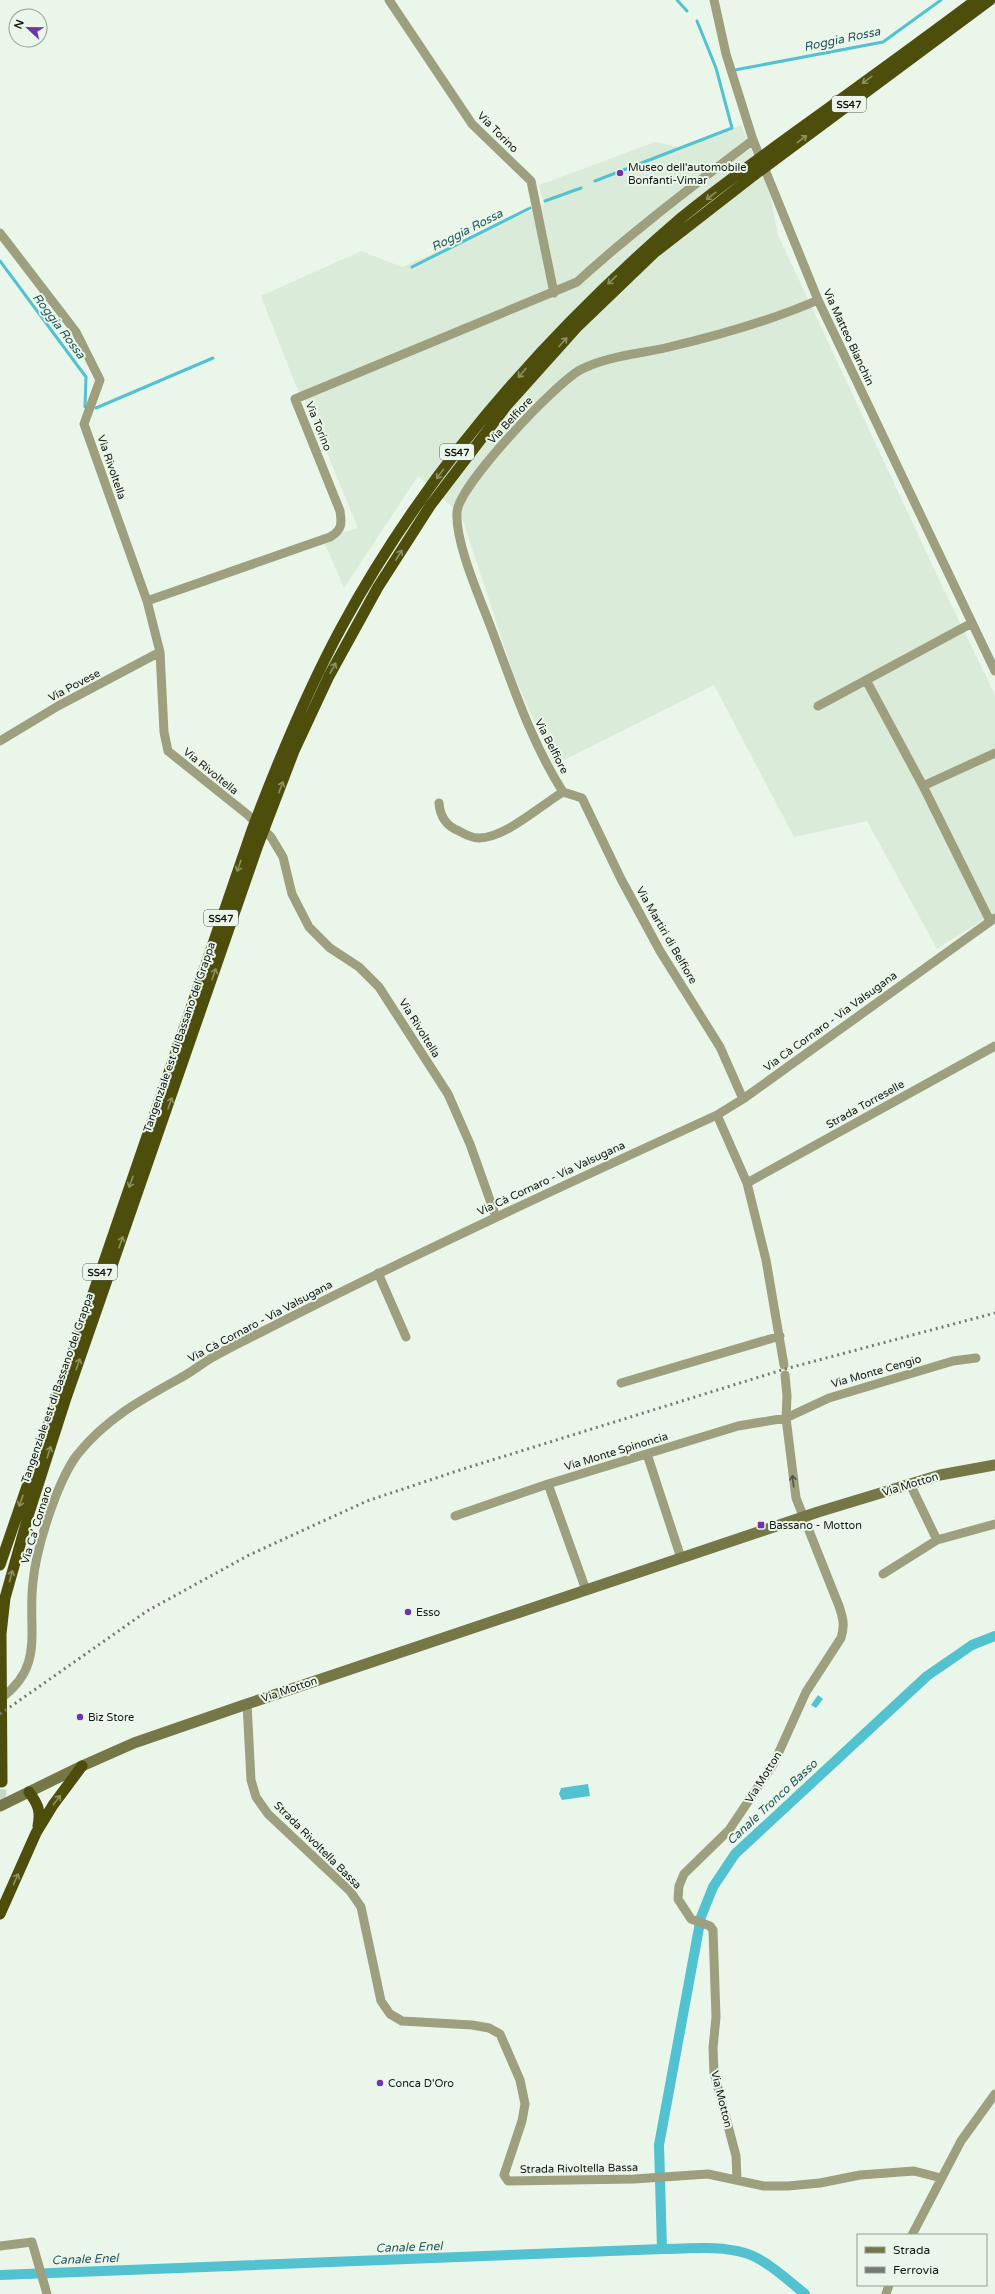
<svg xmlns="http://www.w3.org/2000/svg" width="995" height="2294" viewBox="0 0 995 2294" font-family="'Varela Round',sans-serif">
<rect width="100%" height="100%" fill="#eaf6e9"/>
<path fill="#dbebd9" d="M741 125 770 194 778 235 936 573 995 695V912L937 949 867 821 794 837 714 685 554 765 514 676 461 515 418 476 344 588 323 539 358 528 304 398 296 386 261 296 361 251 402 267 544 205 539 185 655 142 683 148Z"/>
<path fill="#52c1d0" d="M818 1695 823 1699 816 1708 811 1705Z
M588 1784 590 1796 562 1800 559 1794 561 1788Z"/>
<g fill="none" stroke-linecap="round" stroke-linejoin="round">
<path stroke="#52c1d0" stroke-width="3" d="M677 0 687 11
M735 70 883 42 941 0
M595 181 732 128 716 68 697 21
M545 201 581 188
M0 261 86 377 85 407
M412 267 530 208
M96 408 213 358"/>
<path stroke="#52c1d0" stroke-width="10" d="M662 2249 659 2145 701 1917 713 1887 735 1854 927 1676 972 1645 995 1636
M0 2275 662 2249C689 2249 718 2245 745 2253 764 2258 789 2281 805 2294"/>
<path stroke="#cad5c9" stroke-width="11" stroke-dasharray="11 5.5" stroke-linecap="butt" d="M0 1800 2 1782"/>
<path stroke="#9d9f7e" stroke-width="9" d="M389 0 472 124 531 181 554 293
M714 0 726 54 753 140 818 300 995 671
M0 233 76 332 100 380 84 424 147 601 160 652 164 732 168 751 248 815 271 837 283 857 292 894 309 927 330 948 359 967 379 987 448 1094 470 1144 496 1217
M147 601 330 537C342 530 342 524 340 511L295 399 577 282C633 231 693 186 753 140
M866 680 923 786 990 921
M818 706 972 623
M0 741 58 706 160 652
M923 786 995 753
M563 792C530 740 512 683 490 625 479 596 455 542 457 512 459 485 555 384 580 370 606 356 640 354 669 347 720 335 770 321 818 300
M563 792 582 798 621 879 660 951 720 1047 743 1099
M439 803C440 816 446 826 459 831 464 834 472 838 479 838 505 838 540 806 563 792
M717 1115 747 1183 766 1260 784 1365
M747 1183 995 1046
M378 1273 406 1337
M621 1383 780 1336
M647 1454 681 1558
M548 1484 586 1590
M910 1484 937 1540
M455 1516 548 1484 738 1426 786 1418 829 1398 953 1361 976 1358
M883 1574 937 1540 995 1524
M0 1699C46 1666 27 1630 33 1582 36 1548 57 1482 77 1455 106 1418 144 1398 184 1376 194 1370 203 1363 213 1357 238 1343 264 1331 289 1318 430 1247 573 1181 717 1115L743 1099 995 918
M247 1704 251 1780 256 1797 268 1814 350 1891 361 1907 381 2001 390 2014 402 2021 472 2025 489 2028 500 2034 520 2080 525 2104 522 2121 504 2175 508 2181 634 2179 708 2174 764 2186H788L820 2183 860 2175 914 2171 941 2178
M737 2180 736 2156 714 2073 713 2048 716 2017 713 1930 710 1926 691 1919 678 1899 679 1886 684 1874 729 1830 774 1763 806 1692 841 1638C845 1625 843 1618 839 1606L796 1498 786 1418 787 1396 785 1375
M912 2235 961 2141 995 2094
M0 2246 32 2242 47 2294
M886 2294 889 2285"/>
<path stroke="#757746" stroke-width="11" d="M0 1806 82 1766 134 1743 247 1704 818 1512 940 1475 995 1465"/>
<path stroke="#4e4e0c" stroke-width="11" d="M0 1565 252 830C278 761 306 693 341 628 426 471 546 334 681 218 717 188 756 161 794 133 855 89 916 45 976 0
M2 1782 1 1634 5 1598 29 1513 65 1401 258 845 294 751 329 676 378 587 430 506 507 405 577 327 654 253 757 173 990 0
M29 1792C38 1804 41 1811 38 1826
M0 1914 36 1833 53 1805 82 1766"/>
<path stroke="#737b72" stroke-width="3" stroke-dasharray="2 4" stroke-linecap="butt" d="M0 1714 147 1611 249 1555 367 1501 463 1469 785 1369 995 1313"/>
</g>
<defs><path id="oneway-shaft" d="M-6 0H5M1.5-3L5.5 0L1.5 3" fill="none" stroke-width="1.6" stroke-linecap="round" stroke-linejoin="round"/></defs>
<g stroke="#8c9164">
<use href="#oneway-shaft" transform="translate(867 80) rotate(144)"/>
<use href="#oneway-shaft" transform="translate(802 139) rotate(-37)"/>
<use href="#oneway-shaft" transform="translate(711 196) rotate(143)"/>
<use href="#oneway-shaft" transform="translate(612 280) rotate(136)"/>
<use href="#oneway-shaft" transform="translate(563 342) rotate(-48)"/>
<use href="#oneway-shaft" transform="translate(522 373) rotate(131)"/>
<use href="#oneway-shaft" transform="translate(440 474) rotate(126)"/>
<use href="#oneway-shaft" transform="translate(399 555) rotate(-58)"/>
<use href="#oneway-shaft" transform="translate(333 668) rotate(-61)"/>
<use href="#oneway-shaft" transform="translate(281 787) rotate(-69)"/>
<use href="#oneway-shaft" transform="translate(239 866) rotate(109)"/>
<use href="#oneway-shaft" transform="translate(214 974) rotate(-71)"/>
<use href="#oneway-shaft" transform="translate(170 1103) rotate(-71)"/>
<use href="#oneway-shaft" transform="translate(131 1182) rotate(109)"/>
<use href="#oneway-shaft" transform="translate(121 1242) rotate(-71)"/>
<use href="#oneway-shaft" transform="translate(78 1364) rotate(-71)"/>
<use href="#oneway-shaft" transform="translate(49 1452) rotate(-72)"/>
<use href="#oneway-shaft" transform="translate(21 1501) rotate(109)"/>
<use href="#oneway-shaft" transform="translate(11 1576) rotate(-75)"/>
<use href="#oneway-shaft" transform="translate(57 1800) rotate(-53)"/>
<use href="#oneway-shaft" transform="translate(16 1879) rotate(-66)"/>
</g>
<use stroke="#525543" href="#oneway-shaft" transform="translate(793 1481) rotate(-97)"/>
<g fill="#7234a9" stroke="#eaf6e9" stroke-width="1.5">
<circle cx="620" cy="173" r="4"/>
<rect x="757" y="1521" width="8" height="8" rx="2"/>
<circle cx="408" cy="1612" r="4"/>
<circle cx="80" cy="1717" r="4"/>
<circle cx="380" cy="2083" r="4"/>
</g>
<g text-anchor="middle" stroke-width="4" stroke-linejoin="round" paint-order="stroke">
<g fill="#eaf6e9" stroke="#545b53" stroke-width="1">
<rect x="832" y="96" width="34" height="16" rx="3"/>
<rect x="440" y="444" width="34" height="16" rx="3"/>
<rect x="204" y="910" width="34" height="16" rx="3"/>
<rect x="83" y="1264" width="34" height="16" rx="3"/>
</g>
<g font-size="10" font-weight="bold" fill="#141813">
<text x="849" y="108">SS47</text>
<text x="457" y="456">SS47</text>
<text x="221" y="922">SS47</text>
<text x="100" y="1276">SS47</text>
</g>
<g font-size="11" fill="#141813" stroke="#eaf6e9">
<text transform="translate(498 132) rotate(45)" y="4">Via Torino</text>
<text transform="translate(849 337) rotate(65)" y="4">Via Matteo Bianchin</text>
<text transform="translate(510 420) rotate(-47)" y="4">Via Belfiore</text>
<text transform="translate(319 426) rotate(68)" y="4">Via Torino</text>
<text transform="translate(112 467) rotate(71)" y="4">Via Rivoltella</text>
<text transform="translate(74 685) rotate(-28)" y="4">Via Povese</text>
<text transform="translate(552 746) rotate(63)" y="4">Via Belfiore</text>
<text transform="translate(211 771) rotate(39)" y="4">Via Rivoltella</text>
<text transform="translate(667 935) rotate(60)" y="4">Via Martiri di Belfiore</text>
<text transform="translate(830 1021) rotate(-36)" y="4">Via Cà Cornaro - Via Valsugana</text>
<text transform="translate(420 1028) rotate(58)" y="4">Via Rivoltella</text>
<text transform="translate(179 1037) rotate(-71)" y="4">Tangenziale est di Bassano del Grappa</text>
<text transform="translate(865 1104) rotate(-29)" y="4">Strada Torreselle</text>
<text transform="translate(551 1178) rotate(-25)" y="4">Via Cà Cornaro - Via Valsugana</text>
<text transform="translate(260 1321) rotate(-28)" y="4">Via Cà Cornaro - Via Valsugana</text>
<text transform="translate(876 1371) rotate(-16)" y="4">Via Monte Cengio</text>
<text transform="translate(57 1388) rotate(-71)" y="4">Tangenziale est di Bassano del Grappa</text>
<text transform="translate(616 1451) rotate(-17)" y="4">Via Monte Spinoncia</text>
<text transform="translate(910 1484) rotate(-17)" y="4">Via Motton</text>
<text transform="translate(36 1525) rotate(-73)" y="4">Via Ca' Cornaro</text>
<text transform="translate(289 1689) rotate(-19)" y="4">Via Motton</text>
<text transform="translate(763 1777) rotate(-58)" y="4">Via Motton</text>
<text transform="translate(318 1845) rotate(45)" y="4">Strada Rivoltella Bassa</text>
<text transform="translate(722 2099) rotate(76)" y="4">Via Motton</text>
<text transform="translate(579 2168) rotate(-1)" y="4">Strada Rivoltella Bassa</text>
</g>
<g font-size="11" fill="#141813" stroke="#eaf6e9" text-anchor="start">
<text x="628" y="171">Museo dell'automobile<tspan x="628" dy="13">Bonfanti-Vimar</tspan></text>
<text x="769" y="1529">Bassano - Motton</text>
<text x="416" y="1616">Esso</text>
<text x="88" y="1721">Biz Store</text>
<text x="388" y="2087">Conca D'Oro</text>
</g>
<g font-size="12" font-style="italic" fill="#25555c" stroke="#eaf6e9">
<text transform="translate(842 39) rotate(-12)" y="4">Roggia Rossa</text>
<text transform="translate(467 230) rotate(-27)" y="4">Roggia Rossa</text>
<text transform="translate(59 326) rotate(53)" y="4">Roggia Rossa</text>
<text transform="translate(772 1802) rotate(-43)" y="4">Canale Tronco Basso</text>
<text transform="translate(409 2247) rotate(-2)" y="4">Canale Enel</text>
<text transform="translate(85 2259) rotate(-2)" y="4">Canale Enel</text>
</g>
</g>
<rect x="857" y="2234" width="130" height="52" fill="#eaf6e9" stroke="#949d93"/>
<rect x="865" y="2247" width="20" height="6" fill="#757746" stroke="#949d93"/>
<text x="893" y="2254" font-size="12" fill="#141813">Strada</text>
<rect x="865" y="2267" width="20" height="6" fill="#737b72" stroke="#949d93"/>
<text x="893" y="2274" font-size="12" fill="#141813">Ferrovia</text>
<g transform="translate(28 28) rotate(292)"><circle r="19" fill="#eaf6e9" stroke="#949d93"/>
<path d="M0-3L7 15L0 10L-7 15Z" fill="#7234a9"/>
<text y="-6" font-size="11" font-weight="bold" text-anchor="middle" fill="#141813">N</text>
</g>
</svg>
